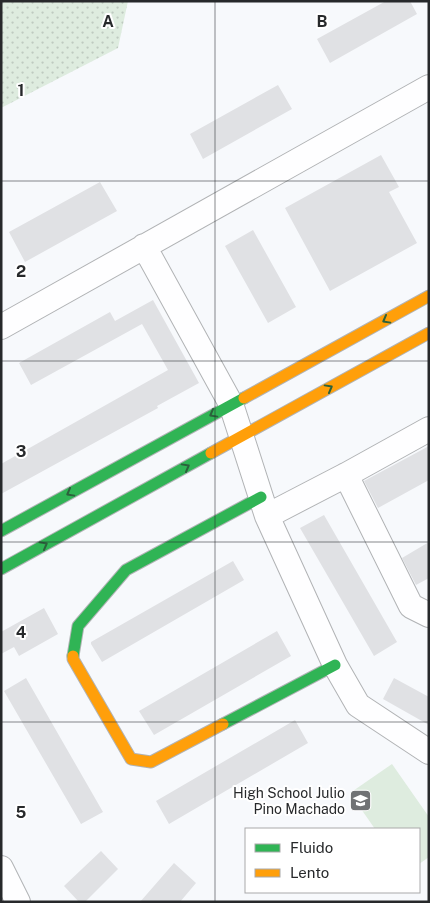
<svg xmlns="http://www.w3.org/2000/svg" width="430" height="903" viewBox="0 0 430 903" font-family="'Public Sans',sans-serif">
<defs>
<pattern id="grass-dots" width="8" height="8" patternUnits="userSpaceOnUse" patternTransform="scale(1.25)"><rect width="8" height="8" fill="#deecdf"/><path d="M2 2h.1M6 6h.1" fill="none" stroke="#becac0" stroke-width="1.8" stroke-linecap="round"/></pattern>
</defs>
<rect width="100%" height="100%" fill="#f7f9fc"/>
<path fill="url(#grass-dots)" d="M1 1H128L118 48 1 108Z"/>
<path fill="#deecdf" d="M392 764 429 817V857L419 864V829H375L350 793Z"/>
<path fill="#e0e1e4" d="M386 1H410L417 14 330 63 317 39Z
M278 85 292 109 203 159 190 134Z
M381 155 399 187 389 192 417 243 330 291 285 208Z
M100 182 117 211 25 262 9 232Z
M253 230 296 307 268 323 225 246Z
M153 300 199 383 157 406 158 408 1 494V464L168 370 142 324 31 385 19 363 110 312 115 321Z
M429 446V480L378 508 364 481Z
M324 515 397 642 374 656 300 528Z
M429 542V578L416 585 402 558Z
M233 561 244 580 102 662 91 644V642Z
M44 608 58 634 19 656 14 647 1 654V632Z
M277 631 291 656 154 735 139 711Z
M26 678 103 812 81 824 4 691Z
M394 678 429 697V725L383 699Z
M295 720 308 743 169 824 156 801Z
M101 851 118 869 85 902H79L64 886Z
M174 863 196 883 180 902H140Z"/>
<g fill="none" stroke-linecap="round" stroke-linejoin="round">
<defs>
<path id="street" d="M144 246 231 404 267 516 335 665 358 705 429 752
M1 327 429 87
M346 475 411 606 429 615
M267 516 346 475 429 429
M1 868 18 902"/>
<path id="fast" d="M1 531 244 398
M1 569 211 453
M73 656 78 626 126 570 261 497
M223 724 335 665"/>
<path id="slow" d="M244 398 429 296
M211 453 429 333
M73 656V659L131 759 151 762 223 724"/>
</defs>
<use href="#street" stroke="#b1b3b5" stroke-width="26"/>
<use href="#fast" stroke="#b1b3b5" stroke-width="13"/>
<use href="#slow" stroke="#b1b3b5" stroke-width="13"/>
<use href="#street" stroke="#fefeff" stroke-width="24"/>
<use href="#fast" stroke="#30b455" stroke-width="11"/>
<use href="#slow" stroke="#ff9f0a" stroke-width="11"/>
</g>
<defs><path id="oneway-chevron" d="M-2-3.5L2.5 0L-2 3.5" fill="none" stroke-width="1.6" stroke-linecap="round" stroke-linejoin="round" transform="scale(1.25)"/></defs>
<g stroke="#2b613c">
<use href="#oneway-chevron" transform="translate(386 320) rotate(151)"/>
<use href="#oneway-chevron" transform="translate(329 388) rotate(-29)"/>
<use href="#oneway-chevron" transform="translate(213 414) rotate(151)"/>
<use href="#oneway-chevron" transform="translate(186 467) rotate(-29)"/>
<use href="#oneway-chevron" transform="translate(70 493) rotate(151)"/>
<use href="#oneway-chevron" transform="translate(44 545) rotate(-29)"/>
</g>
<path fill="none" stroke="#27292b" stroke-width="1" stroke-opacity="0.55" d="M215 1V902M1 181H429M1 361H429M1 542H429M1 722H429"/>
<defs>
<symbol id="school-square" viewBox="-11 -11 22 22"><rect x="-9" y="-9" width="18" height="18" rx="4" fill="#707274" stroke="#fff"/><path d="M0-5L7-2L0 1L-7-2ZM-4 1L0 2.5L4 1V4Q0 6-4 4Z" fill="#fff"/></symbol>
</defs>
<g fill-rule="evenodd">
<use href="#school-square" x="348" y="788" width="25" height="25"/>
</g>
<g text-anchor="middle" stroke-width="4" stroke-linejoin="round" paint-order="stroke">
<g font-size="14" fill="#27292b" stroke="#fff" text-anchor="end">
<text x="345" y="798">High School Julio<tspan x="345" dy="16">Pino Machado</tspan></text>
</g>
</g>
<g font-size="16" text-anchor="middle" font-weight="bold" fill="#27292b" stroke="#fff" stroke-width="4" stroke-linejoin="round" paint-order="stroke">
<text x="108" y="27">A</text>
<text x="322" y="27">B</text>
<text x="21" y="96">1</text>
<text x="21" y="277">2</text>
<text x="21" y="457">3</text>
<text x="21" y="638">4</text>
<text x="21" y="818">5</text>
</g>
<rect width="430" height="903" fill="none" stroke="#27292b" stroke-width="5"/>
<rect x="245" y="828" width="175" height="65" fill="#ffffff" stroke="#a9a9aa"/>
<rect x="255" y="844" width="25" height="8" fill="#30b455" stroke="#a9a9aa"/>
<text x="290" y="853" font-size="15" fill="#27292b">Fluido</text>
<rect x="255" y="869" width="25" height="8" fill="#ff9f0a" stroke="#a9a9aa"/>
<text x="290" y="878" font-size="15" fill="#27292b">Lento</text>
</svg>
